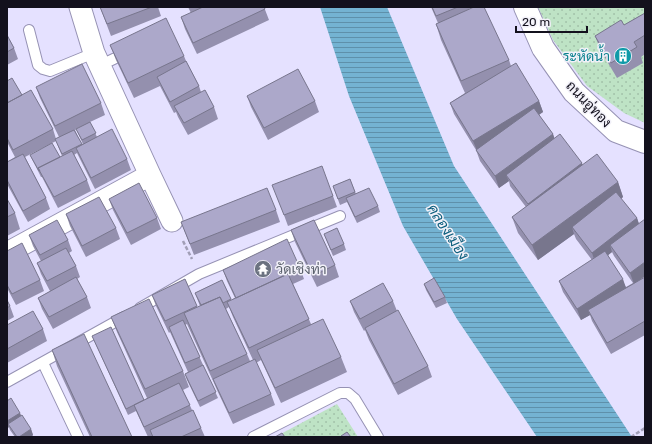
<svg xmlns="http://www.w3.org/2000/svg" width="652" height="444" viewBox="0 0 652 444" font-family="Rubik,Sarabun,sans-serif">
<defs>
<pattern id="grass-dots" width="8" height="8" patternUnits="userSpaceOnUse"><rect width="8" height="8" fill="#bee3c5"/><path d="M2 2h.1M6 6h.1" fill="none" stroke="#a2c2a9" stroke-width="1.8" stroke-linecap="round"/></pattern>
<pattern id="water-rules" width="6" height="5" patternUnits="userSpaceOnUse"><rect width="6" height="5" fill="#74b3d2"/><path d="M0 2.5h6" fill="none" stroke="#5e90aa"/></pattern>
</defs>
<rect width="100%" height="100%" fill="#e5e1ff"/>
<path fill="url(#grass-dots)" d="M538 7H645V123L624 113 587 86 553 40Z
M337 404 358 437H275Z"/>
<path fill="url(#water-rules)" d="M320 7H387L454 166 632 437H537L457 319 403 226 349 96Z"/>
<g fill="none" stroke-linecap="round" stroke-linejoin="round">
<defs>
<path id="lane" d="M29 30 38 65 43 69 50 71 94 53
M99 66 126 53
M140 308 199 274 340 216
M43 363 78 437
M7 382 124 317
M253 437 340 393H348L355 399 378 437"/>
<path id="street" d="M80 7 94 53 150 175 172 221
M7 253 150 175"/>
<path id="secondary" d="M525 7 543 48 574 92 616 131 645 142"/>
</defs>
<use href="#lane" stroke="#9692b4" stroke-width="12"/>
<use href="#street" stroke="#9692b4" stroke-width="23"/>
<use href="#secondary" stroke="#9692b4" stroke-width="24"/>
<path stroke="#a29fb7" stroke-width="2.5" stroke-dasharray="4 2" stroke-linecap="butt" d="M183 241 192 259
M631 437 645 428"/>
<use href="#lane" stroke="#fff" stroke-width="10"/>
<use href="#street" stroke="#fff" stroke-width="21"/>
<use href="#secondary" stroke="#fff" stroke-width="22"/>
</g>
<path fill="#9490ae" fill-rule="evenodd" d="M100 7H158L161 16 111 36Z
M188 7H264L269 20 197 54 185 29 181 17 191 13Z
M431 7H469L470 9 509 60 511 66 539 101 543 112 539 115 553 134 554 138 583 165 618 182 623 197 621 199 637 218 639 224 645 276 641 279 645 278V335L611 354 592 321 590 315 581 320 563 292 559 281 592 260 576 239 574 234 538 260 518 233 512 217 526 207 510 186 509 181 499 188 480 161 476 150 454 114 450 103 465 93 441 40 436 24 438 23ZM612 252 614 256 633 283 626 287 608 255Z
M645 13V54L641 57 643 63 617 78 601 51 595 36 624 25Z
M7 35 14 48 18 59 7 65Z
M110 45 184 56 186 61 199 86 201 92 214 107 218 119 188 135 178 117 176 112 174 113 160 86 134 98 116 60Z
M7 81 22 95 53 129 56 139 59 137 40 98 36 87 101 103 105 115 90 122 97 137 127 159 131 170 95 189 77 153 74 155 87 180 91 191 58 208 42 177H41L30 155 60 157 62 156 56 141 25 157 46 198 50 209 28 222 7 184V162L15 157 7 142ZM82 126 76 129 83 144 82 145 75 130Z
M247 96 315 101 319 112 268 140 251 107Z
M350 179 356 194 378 206 380 212 357 223 347 202 340 205 333 186Z
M277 196H333L337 207 288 226Z
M7 199 15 213 20 229 7 236Z
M109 199 157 218 161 229 131 245 113 210Z
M276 210 280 222 194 255 181 222Z
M66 214 116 228 120 239 86 257 70 226Z
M291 230 335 265 339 277 317 287 295 242Z
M324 234 344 244 346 250 333 256Z
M29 235 68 240 72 251 69 253 76 266 80 277 77 279 87 297 91 308 53 329 42 309 38 298 50 291 41 274 37 263 41 261 33 246Z
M7 251 40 280 44 291 16 305 7 288Z
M300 268 304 279 293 284 311 324 341 357 347 372 281 403 261 360 256 363 271 394 275 405 233 424 217 390 214 383 187 324 185 325 218 398 200 407 187 380 185 374 188 372 170 332 169 333 156 306 152 295 185 279 197 307 200 306 195 293 222 280 231 300 235 298 227 281 223 270ZM229 307 233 317 253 360 250 361 247 354 226 309Z
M424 284 445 297 447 303 436 308 426 290Z
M7 300 10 306 14 317 7 321Z
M350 301H393L397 311 428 366 432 377 398 395 369 340 365 330 364 331 354 312Z
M111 317 183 371 189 387 183 390 192 410 201 428 205 437H148L136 411 128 415 92 336 144 400 147 398 117 332Z
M7 325 43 329 47 341 7 363Z
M52 350 132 437H90L57 366Z
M7 401 20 413 21 416 31 429 33 435 31 437H15L10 430 9 427V428L7 426Z"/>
<path fill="#78768d" d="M539 101 543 112 478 153 473 141Z
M553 134 557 146 506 175 509 181 499 188 495 176Z
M582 163 586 174 533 216 528 204Z
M618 182 623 197 575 232 572 227 574 234 538 260 532 245Z
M637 218 641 230 610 245 612 252 596 265 592 253Z
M645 262V276L634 284 630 273Z
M623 279 627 291 588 310 590 315 581 320 577 309Z
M20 413 22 419 8 424 9 427V428L7 424V421Z
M31 429 33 435 31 437H19Z"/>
<path fill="#aca8ca" stroke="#78768d" d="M100 7H152L107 24Z
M203 7H264L265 9 193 43 181 17Z
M432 7H458L436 16Z
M474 7H484L509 60 461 81 436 24Z
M645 13V35L634 42 637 47 611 63 595 36 621 20 624 25Z
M166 18 184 56 128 83 110 45Z
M7 35 14 48 7 52Z
M186 61 199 86 170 102 157 77Z
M516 63 539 101 473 141 450 103Z
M82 64 101 103 55 126 36 87Z
M298 69 315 101 264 128 247 96Z
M12 78 22 95 7 103V81Z
M31 90 53 129 13 150 7 138V103Z
M205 90 214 107 184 123 174 106Z
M534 108 553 134 495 176 476 150Z
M90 122 96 133 82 140 76 129Z
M112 129 127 159 91 178 76 148Z
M74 130 82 144 62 154 55 139Z
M560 134 582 163 528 204 506 175Z
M52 143 60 157 38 168 40 171H39L30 155Z
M72 151 87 180 54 197 38 168Z
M23 154 46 198 23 211 7 180V162Z
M597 154 618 182 532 245 512 217Z
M322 166 333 196 284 215 272 185Z
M350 179 355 192 338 199 333 186Z
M139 183 157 218 127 233 109 199Z
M267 188 276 210 190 244 181 222Z
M369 188 378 206 355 217 346 198Z
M616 192 637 218 592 253 572 227Z
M99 197 116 228 82 246 66 214Z
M7 199 15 213 7 217Z
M645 219V262L630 273 610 245Z
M57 220 68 240 40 255 29 235Z
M314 220 335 265 313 276 291 230Z
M337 228 344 244 331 250 324 234Z
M287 239 300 268 236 298 223 270Z
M22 243 40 280 12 294 7 285V251Z
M66 248 76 266 47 281 37 263Z
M605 251 623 279 577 309 559 281Z
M288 274 309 319 249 348 227 302Z
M76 277 87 297 49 317 38 298Z
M645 277V321L607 343 588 310Z
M434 278 445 297 434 302 424 284Z
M185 279 197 306 165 321 152 295Z
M222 280 231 299 223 303 220 297 201 305 195 293Z
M383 283 393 301 360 319 350 301Z
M220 297 247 354 210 371 184 313Z
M149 299 183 371 145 389 111 317Z
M7 300 10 306 7 308Z
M398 310 428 366 394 384 365 328Z
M33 311 43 329 7 349V325Z
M323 319 341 357 275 388 257 350Z
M183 320 200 357 185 363 169 327Z
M111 327 144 400 126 409 92 336Z
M84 334 132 437H92L52 350Z
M255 359 271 394 229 413 213 379Z
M203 365 216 392 198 401 185 374Z
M179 383 190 405 144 427 134 405Z
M11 398 20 413 7 421V401Z
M193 410 201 428 181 437H153L150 430Z
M22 415 31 429 19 437H17L8 424Z
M347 432 351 437H342L341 436Z
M282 433 285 437H275Z"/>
<defs>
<symbol id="building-disc" viewBox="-11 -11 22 22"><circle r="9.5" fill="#0f9aa8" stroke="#f2f1f9"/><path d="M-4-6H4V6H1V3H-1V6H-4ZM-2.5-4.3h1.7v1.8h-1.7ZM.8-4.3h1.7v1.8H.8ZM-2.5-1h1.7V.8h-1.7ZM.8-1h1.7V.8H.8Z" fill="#fff"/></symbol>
<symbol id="temple-disc" viewBox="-11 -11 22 22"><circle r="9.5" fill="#6b7280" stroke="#f2f1f9"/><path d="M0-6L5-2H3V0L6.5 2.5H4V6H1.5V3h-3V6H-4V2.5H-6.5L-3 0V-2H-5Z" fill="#fff"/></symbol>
</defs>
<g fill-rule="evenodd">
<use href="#building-disc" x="613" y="46" width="20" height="20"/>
<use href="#temple-disc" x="253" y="259" width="20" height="20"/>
</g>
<g text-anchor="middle" stroke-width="3" stroke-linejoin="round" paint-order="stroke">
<g font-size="14" fill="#0d838f" stroke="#f2f1f9" text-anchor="end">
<text x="610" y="61">ระหัดน้ำ</text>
</g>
<g font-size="14" fill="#13111d" stroke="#f2f1f9">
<text transform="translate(589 104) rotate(46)" y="5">ถนนอู่ทอง</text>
</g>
<g font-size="14" fill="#5b616d" stroke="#f2f1f9" text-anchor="start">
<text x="276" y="274">วัดเชิงท่า</text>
</g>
<g font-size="15" font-style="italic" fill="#0e5f7e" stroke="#f2f1f9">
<text transform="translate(448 232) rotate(57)" y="5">คลองเมือง</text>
</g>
</g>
<rect width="652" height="444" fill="none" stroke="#13111d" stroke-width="16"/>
<path d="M516 26v6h71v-6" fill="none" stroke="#13111d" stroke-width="2"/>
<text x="522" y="26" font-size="12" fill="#13111d" stroke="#f2f1f9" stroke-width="3" paint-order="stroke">20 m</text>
</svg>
